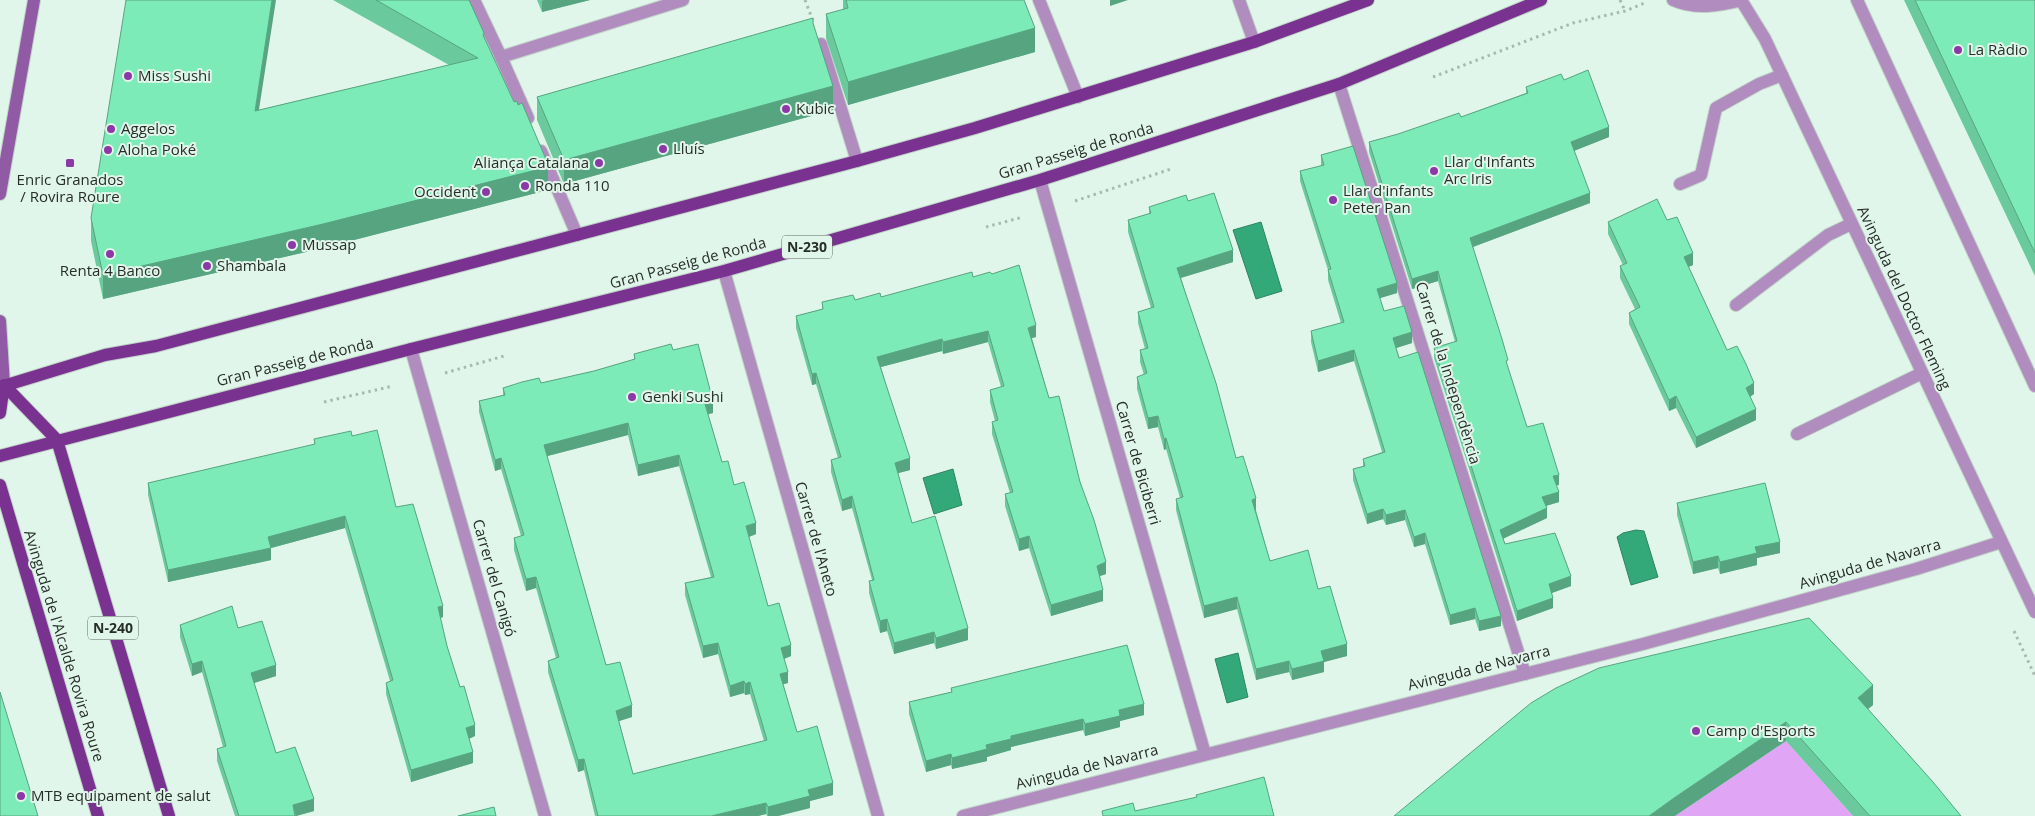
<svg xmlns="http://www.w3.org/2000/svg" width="2035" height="816" viewBox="0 0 2035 816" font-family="'Open Sans',sans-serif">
<rect width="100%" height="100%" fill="#e1f6ea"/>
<path fill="#e0a5f5" d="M1786 741 1853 816H1675Z"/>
<path fill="#33a979" stroke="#2f8461" d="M1261 222 1282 291 1256 299 1233 230Z
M953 469 962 505 934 514 923 478Z
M1636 530 1644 531 1658 577 1631 585 1617 537 1623 533Z
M1238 653 1248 697 1227 703 1215 659Z"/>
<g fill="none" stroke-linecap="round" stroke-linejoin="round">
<defs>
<path id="lane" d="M1239 0 1254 42
M501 57 683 0
M1339 84 1525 674
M1680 184 1701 175 1716 108 1759 84 1782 75
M1736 305 1828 235 1851 224
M1797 434 1922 373"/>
<path id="street" d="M474 0 501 57 528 118
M1039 0 1078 97
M1673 0C1695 10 1719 6 1742 0
M1741 0 1765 39 2035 612
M1857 0 2035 386
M821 44 857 161
M541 151 577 235
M1040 180 1205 754
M724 271 878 816
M411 349 545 816
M963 816 1643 644 1916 569 2001 542"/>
<path id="secondary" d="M0 194 34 0
M0 321 4 385"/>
<path id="primary" d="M4 385 57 440 169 816
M0 387 105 355 156 346 857 161 975 128 1254 42 1368 0
M0 413 4 385
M0 456 411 349 724 271 1040 180 1339 84 1541 0
M0 485 98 816"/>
</defs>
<use href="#lane" stroke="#c0d2c7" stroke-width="14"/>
<use href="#street" stroke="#c0d2c7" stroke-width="14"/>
<use href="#secondary" stroke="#c0d2c7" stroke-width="14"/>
<use href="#primary" stroke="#c0d2c7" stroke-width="14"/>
<path stroke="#a9b9b0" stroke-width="3" stroke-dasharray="2.5 4" stroke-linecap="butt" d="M805 0 813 21
M1620 0 1625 11
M1433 77 1573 23 1625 11 1647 2
M1075 201 1171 169
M986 227 1023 217
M445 373 504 356
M324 402 393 386
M2014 631 2035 676"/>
<use href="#lane" stroke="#b18cbf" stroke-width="12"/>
<use href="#street" stroke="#b18cbf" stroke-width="12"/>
<use href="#secondary" stroke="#915aa4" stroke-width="12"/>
<use href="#primary" stroke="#793290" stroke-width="12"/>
</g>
<path fill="#6bca9d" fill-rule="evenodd" d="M333 0H469L548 188 544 189V191L323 248 103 299 91 241V218L259 110 449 65Z
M537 0H590L542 12Z
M843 0H1024L1035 52 848 105 826 38V14L843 10Z
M1904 0H2035V276Z
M813 23 833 110 564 184 537 120V97Z
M1564 80 1609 137 1574 151 1590 203 1473 247 1508 368 1527 427 1559 485H1556L1559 502 1546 506 1547 518 1503 539 1505 544 1571 586 1552 593 1553 608 1517 621 1434 358V348L1455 342 1438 281 1412 289 1369 152V142L1461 117 1526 93V87Z
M1321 155 1397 293 1380 298 1384 311 1412 343 1396 348 1501 626 1479 631 1475 619 1450 625 1425 544 1414 547 1405 520 1386 525 1383 519 1367 524 1353 480V469L1363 466V459L1382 452 1370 412 1354 361 1318 372 1311 342V331L1341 323 1328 280V270L1300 181V171L1321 166Z
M1188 201 1233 262 1181 278 1236 458 1256 510 1270 561 1318 589 1347 656 1324 662V672L1292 680 1289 672 1256 680 1237 609 1204 618 1176 510V499L1180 498 1166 449 1164 450 1158 427 1148 429 1137 389V377L1144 375 1140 362V350L1145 349 1138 323V312L1151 308 1128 232V220L1149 214V207Z
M1667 220 1693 265 1688 267 1727 350 1754 394 1750 397 1756 420 1696 448 1676 408 1669 411 1629 324V313L1635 309 1620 278V266L1623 265 1608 234V222Z
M973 277 1036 337 1032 338 1049 398 1080 482 1106 574 1100 576 1103 601 1051 616 1029 548 1019 551 1005 506V494L1010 493 992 434V422L995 421 990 402V390L1001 387 988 342 943 354 942 351 881 367 910 470 898 473 912 523 968 640 936 649 934 643 894 654 887 631 880 633 869 593V581L872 580 852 508 842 511 831 472V460L838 458 816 384 812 385 796 328V316L822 309V302L855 300 881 297Z
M673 350 713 413 708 414 722 462 734 485 756 534 749 537 768 606 791 656 784 659 788 683 783 684 797 732 833 795 810 801V808L778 816H767L766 814 758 816H595L584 770 578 772 548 672V661L556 658 536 588 526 591 514 550V538L521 536 501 469 495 471 479 412V401L503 395V388L541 383 594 371 634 360V354ZM628 435 638 476 679 466 711 577 685 583V595L703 658 718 654 730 697 744 693 745 695 750 694 764 741 633 774 619 721 632 717 606 665 547 456Z
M352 436 396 507 443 617 440 618 447 646 475 736 469 739 473 763 411 782 386 694V683L390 681 345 528 271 548V560L168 582 148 495V483L314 445V439Z
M1677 503 1780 553 1757 558V565L1720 574 1718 568 1693 574 1677 515Z
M180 625 238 628 276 676 254 683 276 753 314 811 296 816H235L217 761V749L223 747 202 672 192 676 180 637Z
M951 688 1144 715 1120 721V727L1085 736 1083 730 1011 747V750L987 757V761L952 769 951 765 926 772 909 714V702L951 692Z
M1531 703 1873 705 1868 709 1961 816H1853L1786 741Z"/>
<path fill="#57a480" d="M272 0H276L255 135V111Z
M544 0H590L542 12V1Z
M1110 0H1128L1110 6Z
M1035 28V52L848 105V82Z
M833 86V110L564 184V160Z
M1609 127V137L1571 152V142Z
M548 164V188L544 189V191L323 248 103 299V275Z
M1590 193V203L1470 248V238Z
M1233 250V262L1177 279V268Z
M1693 253V265L1684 269V257Z
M1438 271V281L1412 289V279Z
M1397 283V293L1377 299V289Z
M1036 325V337L1028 339V328Z
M988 331V342L943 354V342Z
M1412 332V343L1393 349V338Z
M942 339V351L877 368V357Z
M1354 350V361L1318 372V361Z
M816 373V384L812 385V374Z
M1754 383V394L1746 399V388Z
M1676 396V408L1669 411V400Z
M713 401V413L705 415V404Z
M1756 409V420L1696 448V437Z
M1158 416V427L1148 429V418Z
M628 423V435L544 457V445Z
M1166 438V449L1164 450V439Z
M679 455V466L638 476V465Z
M501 458V469L495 471V460Z
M910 458V470L895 474V463Z
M1559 475V485L1553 486V476Z
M1559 492V502L1542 507V497Z
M852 496V508L842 511V500Z
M1256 498V510L1252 511V500Z
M1547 508V518L1500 540V530Z
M1383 509V519L1367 524V514Z
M1405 510V520L1386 525V515Z
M345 516V528L271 548V560L168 582V570L268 537Z
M756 523V534L746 538V526Z
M1425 533V544L1414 547V537Z
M1029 536V548L1019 551V539Z
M1780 542V553L1757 558V565L1720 574V562L1755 547Z
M1718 556V568L1693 574V562Z
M1106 562V574L1097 577V566Z
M1571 576V586L1549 594V584Z
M536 577V588L526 591V579Z
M1103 590V601L1051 616V605Z
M1237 597V609L1204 618V606Z
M1553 598V608L1517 621V611Z
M443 606V617L438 619V607Z
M1475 608V619L1450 625V615Z
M1501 616V626L1479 631V621Z
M887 619V631L880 633V621Z
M968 628V640L936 649V638Z
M934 632V643L894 654V643Z
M718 643V654L703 658V646Z
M1347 644V656L1324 662V672L1292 680V669L1321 651Z
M791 645V656L781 660V648Z
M202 661V672L192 676V664Z
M1289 661V672L1256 680V669Z
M276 665V676L251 684V673Z
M788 672V683L780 685V674Z
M744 681V693L730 697V686Z
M750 682V694L745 695V684Z
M1873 685V705L1858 717V698Z
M1144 704V715L1120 721V727L1085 736V724L1119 710Z
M632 705V717L616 722V711Z
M1083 719V730L1011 747V750L987 757V761L952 769V758L1011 736Z
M1786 722V741L1675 816H1649L1674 798Z
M475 725V736L466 740V728Z
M473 752V763L411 782V770Z
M951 754V765L926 772V761Z
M584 759V770L578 772V760Z
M833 783V795L810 801V808L778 816H768V807L808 790Z
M314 799V811L296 816 293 805Z
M766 803V814L758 816H711Z"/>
<path fill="#7cebb7" stroke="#57a480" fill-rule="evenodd" d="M126 0H272L255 111 478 58 376 0H469L484 33 483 35 514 102 517 101 518 105 522 103 548 164 543 166 544 168 323 224 103 275 91 218Z
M846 0H1024L1035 28 848 82 826 14 848 8Z
M1915 0H2035V253Z
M813 18V23L833 86 564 160 537 97Z
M1588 70 1609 127 1571 142 1590 193 1470 238 1502 339 1508 360 1506 361 1527 427 1543 423 1559 475 1553 476 1559 492 1542 497 1547 508 1500 530 1505 544 1555 533 1571 576 1549 584 1553 598 1517 611 1434 348 1457 341 1438 271 1412 279 1369 142 1398 134 1459 113 1461 117 1528 93 1526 87 1561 74 1564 80Z
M1353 146 1397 283 1377 289 1384 311 1404 306 1412 332 1393 338 1399 358 1418 352 1501 616 1479 621 1475 608 1450 615 1425 533 1414 537 1405 510 1386 515 1383 509 1367 514 1353 469 1365 466 1363 459 1385 452 1354 350 1318 361 1311 331 1344 322 1328 270 1331 269 1300 171 1324 165 1321 155Z
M1214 193 1233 250 1177 268 1216 383 1236 458 1243 456 1256 498 1252 500 1270 561 1308 550 1318 589 1330 586 1347 644 1321 651 1324 661 1292 669 1289 661 1256 669 1237 597 1204 606 1176 499 1183 497 1166 438 1164 439 1158 416 1148 418 1137 377 1147 373 1140 350 1148 348 1138 312 1154 307 1128 220 1151 213 1149 207 1186 195 1188 201Z
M1657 199 1667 220 1677 217 1693 253 1684 257 1727 350 1737 346 1746 364 1754 383 1746 388 1756 409 1696 437 1676 396 1669 400 1629 313 1640 307 1620 266 1627 263 1608 222Z
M1019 265 1036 325 1028 328 1049 398 1059 396 1080 482 1094 520 1106 562 1097 566 1103 590 1051 605 1029 536 1019 539 1005 494 1013 492 992 422 998 420 990 390 1004 386 988 331 943 342 942 339 877 357 910 458 895 463 912 523 935 516 968 628 936 638 934 632 894 643 887 619 880 621 869 581 874 580 852 496 842 500 831 460 841 457 816 373 812 374 796 316 823 309 822 302 853 295 855 300 880 293 881 297 972 272 973 277 990 272 992 274Z
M671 344 673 350 698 344 713 401 705 404 722 462 728 461 734 485 744 482 756 523 746 526 768 606 779 603 791 645 781 648 788 672 780 674 797 732 817 726 833 783 808 790 810 796 768 807 766 803 711 816H598L584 759 578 760 548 661 559 657 536 577 526 579 514 538 524 535 501 458 495 460 479 401 505 395 503 388 522 382 539 378 541 383 594 371 635 359 634 354ZM628 423 638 465 679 455 714 577 685 583 703 646 718 643 730 686 744 681 745 684 750 682 767 740 633 774 616 711 632 705 620 662 606 665 544 445Z
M377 430 396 507 413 504 443 606 438 607 447 646 460 687 464 686 475 725 466 728 473 752 411 770 386 683 393 680 345 516 268 537 271 548 168 570 148 483 315 444 314 439 351 431 352 436Z
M1765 483 1780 542 1755 547 1757 553 1720 562 1718 556 1693 562 1677 503Z
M232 606 238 628 262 621 276 665 251 673 276 753 295 747 314 799 293 805 295 816H239L217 749 226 746 202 661 192 664 180 625Z
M1809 618 1873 685 1858 698 1933 782 1961 816H1870L1786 722 1674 798 1649 816H1394L1531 703 1556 688 1599 668Z
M1127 645 1144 704 1119 710 1120 716 1085 724 1083 719 1011 736V739L986 745 987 749 952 758 951 754 926 761 909 702 952 692 951 688Z
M0 692 38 816H0Z
M1264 777 1274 816H1103L1102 811 1133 803 1135 811 1197 797 1196 795Z
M494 807 496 816H458Z"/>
<g fill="#8c39a7" stroke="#e1f6ea" stroke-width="2">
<circle cx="1958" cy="50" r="5"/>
<circle cx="128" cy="76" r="5"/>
<circle cx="786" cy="109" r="5"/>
<circle cx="111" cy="129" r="5"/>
<circle cx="663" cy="149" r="5"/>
<circle cx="108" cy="150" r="5"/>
<rect x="65" y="158" width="10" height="10" rx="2.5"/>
<circle cx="599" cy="163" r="5"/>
<circle cx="1434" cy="171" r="5"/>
<circle cx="525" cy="186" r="5"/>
<circle cx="486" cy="192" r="5"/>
<circle cx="1333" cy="200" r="5"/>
<circle cx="292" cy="245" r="5"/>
<circle cx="110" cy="254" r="5"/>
<circle cx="207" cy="266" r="5"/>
<circle cx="632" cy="397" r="5"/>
<circle cx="1696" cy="731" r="5"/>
<circle cx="21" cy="796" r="5"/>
</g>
<g text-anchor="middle" stroke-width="4" stroke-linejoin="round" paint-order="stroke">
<g fill="#e1f6ea" stroke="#5f6a64" stroke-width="1">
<rect x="782" y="235.5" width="50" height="23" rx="4"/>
<rect x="88" y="616.5" width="50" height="23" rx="4"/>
</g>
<g font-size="14" font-weight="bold" fill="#272e2a">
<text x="807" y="252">N-230</text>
<text x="113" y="633">N-240</text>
</g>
<g font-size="15" fill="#272e2a" stroke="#e1f6ea" text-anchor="start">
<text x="1968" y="55">La Ràdio</text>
<text x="138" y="81">Miss Sushi</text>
<text x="796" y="114">Kubic</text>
<text x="121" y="134">Aggelos</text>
<text x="673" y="154">Lluís</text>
<text x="118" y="155">Aloha Poké</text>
<text x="1444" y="167">Llar d'Infants<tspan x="1444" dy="17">Arc Iris</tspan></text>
<text x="589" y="168" text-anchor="end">Aliança Catalana</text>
<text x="70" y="185" text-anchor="middle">Enric Granados<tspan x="70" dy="17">/ Rovira Roure</tspan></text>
<text x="535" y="191">Ronda 110</text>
<text x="1343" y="196">Llar d'infants<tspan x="1343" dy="17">Peter Pan</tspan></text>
<text x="476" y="197" text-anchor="end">Occident</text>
<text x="302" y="250">Mussap</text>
<text x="217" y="271">Shambala</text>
<text x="110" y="276" text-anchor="middle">Renta 4 Banco</text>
<text x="642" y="402">Genki Sushi</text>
<text x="1706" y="736">Camp d'Esports</text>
<text x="31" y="801">MTB equipament de salut</text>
</g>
<g font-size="15" fill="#272e2a" stroke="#e1f6ea">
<text transform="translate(1076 151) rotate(-17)" y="5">Gran Passeig de Ronda</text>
<text transform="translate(688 263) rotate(-15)" y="5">Gran Passeig de Ronda</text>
<text transform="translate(1904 298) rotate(65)" y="5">Avinguda del Doctor Fleming</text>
<text transform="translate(295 362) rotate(-14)" y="5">Gran Passeig de Ronda</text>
<text transform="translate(1448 373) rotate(73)" y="5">Carrer de la Independència</text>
<text transform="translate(1138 463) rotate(74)" y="5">Carrer de Biciberri</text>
<text transform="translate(816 539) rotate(74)" y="5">Carrer de l'Aneto</text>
<text transform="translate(1870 564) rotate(-16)" y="5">Avinguda de Navarra</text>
<text transform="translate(494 578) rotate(74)" y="5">Carrer del Canigó</text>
<text transform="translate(64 646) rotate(73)" y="5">Avinguda de l'Alcalde Rovira Roure</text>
<text transform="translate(1479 668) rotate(-14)" y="5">Avinguda de Navarra</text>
<text transform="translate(1087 767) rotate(-14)" y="5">Avinguda de Navarra</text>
</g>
</g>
</svg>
